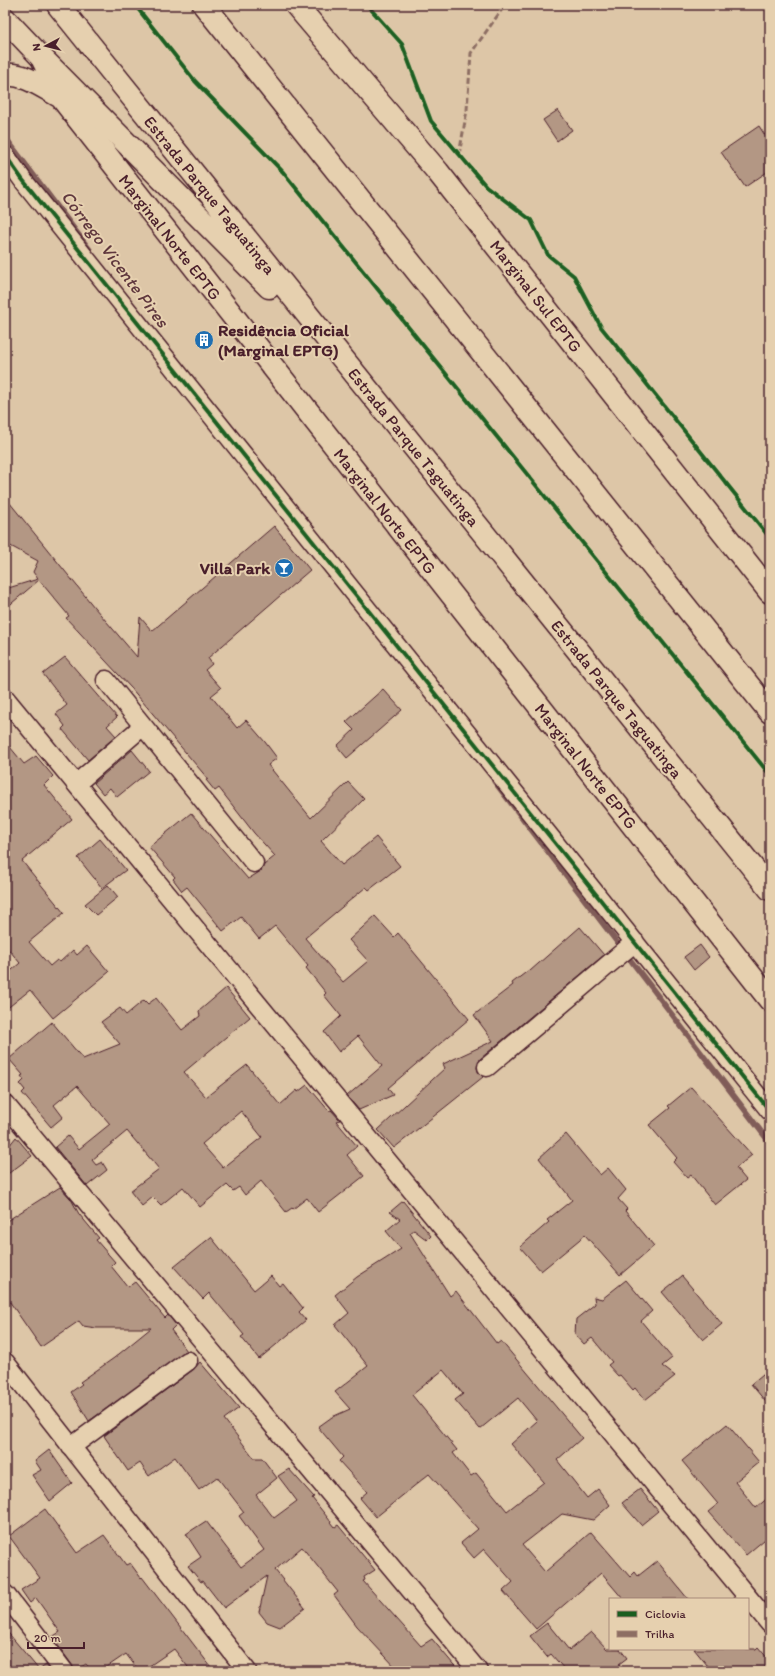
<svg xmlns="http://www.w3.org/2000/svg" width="775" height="1676" viewBox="0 0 775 1676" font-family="Itim,sans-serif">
<rect width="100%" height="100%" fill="#ddc6a7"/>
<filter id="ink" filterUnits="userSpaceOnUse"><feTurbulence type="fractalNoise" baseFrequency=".025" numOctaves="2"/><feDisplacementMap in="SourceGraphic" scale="8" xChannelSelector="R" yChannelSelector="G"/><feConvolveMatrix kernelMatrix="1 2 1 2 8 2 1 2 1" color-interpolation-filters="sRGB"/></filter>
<g filter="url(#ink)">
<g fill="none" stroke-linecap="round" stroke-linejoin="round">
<path stroke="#805c59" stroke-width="5.5" d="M5 137 90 250
M494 781 770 1143"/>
</g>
<path fill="#b39784" stroke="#4a1f2b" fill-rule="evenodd" d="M558 110 572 130 557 141 543 120Z
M759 126 770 143V170L745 187 721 152Z
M5 497 94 607 137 657 140 617 152 631 274 526 310 570 208 658 212 664 205 670 221 688 211 696 237 728 246 720 265 742 277 758 268 765 311 818 348 782 364 799 321 841 342 865 376 837 400 866 369 890 366 887 305 938 343 982 368 961 349 940 375 916 394 937 398 933 469 1019 388 1088 393 1095 359 1110 347 1096 382 1066 358 1036 339 1052 324 1032 341 1016 324 995 326 993 306 968 308 966 275 926 259 939 241 917 223 931 187 887 182 891 173 879 175 877 149 847 191 813 248 879 261 871 264 865 275 856 254 833 219 788 215 791 206 780 208 779 131 688 66 618 69 616 39 580 5 609V589L38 579 33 572 38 561 5 543Z
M65 657 117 717 107 726 116 736 88 760 62 729 65 726 56 714 67 705 43 674Z
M383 689 402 710 347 758 337 746 354 730 346 722Z
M5 741 24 764 36 756 53 776 44 785 72 819 22 861 64 913 29 942 50 966 57 960 60 962 73 950 77 955 87 946 109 972 53 1018 30 990 5 1010V976L20 963 5 945Z
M132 750 149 771 117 797 110 788 103 794 94 783Z
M100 839 126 870 102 888 78 858Z
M108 885 118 897 96 915 85 904Z
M580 927 604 955 480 1059 477 1068 479 1073 483 1077 394 1148 378 1130 445 1068 443 1064 493 1041 474 1015 513 985 512 983 529 970 530 971Z
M700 945 709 957 694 970 684 957Z
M226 988 250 1017 184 1072 206 1097 247 1065 280 1105 297 1090 298 1092 307 1085 329 1111 331 1110 340 1120 336 1121 357 1146 347 1155 364 1176 318 1212 307 1198 293 1209 292 1208 286 1212 261 1181 245 1195 239 1187 233 1191 227 1185 200 1207 183 1187 161 1205 153 1197 142 1206 130 1191 159 1169 127 1131 92 1160 96 1165 102 1162 107 1170 87 1186 55 1147 68 1136 79 1149 110 1124 77 1086 54 1105 63 1117 51 1127 22 1093 25 1090 20 1084 24 1080 21 1076 23 1075 9 1059 52 1022 83 1059 120 1044 101 1022 120 1008 126 1015 144 1000 148 1004 156 998 182 1030 200 1016 199 1011ZM241 1111 262 1137 223 1168 202 1144Z
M691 1087 752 1155 736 1168 746 1180 715 1205 691 1175 687 1178 673 1162 677 1158 649 1125 670 1108 668 1106Z
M566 1134 600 1175 608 1168 626 1190 618 1199 627 1209 625 1211 654 1246 620 1275 585 1235 541 1271 520 1247 549 1222 547 1220 572 1200 539 1158Z
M16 1137 32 1156 5 1176V1151Z
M60 1187 71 1199 79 1214 99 1238 96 1240 115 1262 111 1266 128 1287 135 1282 165 1318 168 1315 176 1325 171 1330 187 1351 89 1421 71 1392 82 1384 80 1382 114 1358 151 1328H96L83 1326 79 1321 41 1347 5 1295V1222Z
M403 1201 431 1236 427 1240 414 1230 410 1233 450 1296 456 1291 497 1344 501 1341 582 1438 557 1460 587 1498 598 1489 610 1505 593 1520 562 1514 522 1545 545 1572 591 1532 630 1577 635 1572 638 1576 657 1561 688 1599H623L601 1573 536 1629 503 1591 513 1582 484 1549 474 1558 461 1543 478 1529 429 1474 376 1517 360 1498 367 1492 339 1461 343 1457 318 1427 332 1417 350 1409 335 1392 368 1366 335 1325 349 1313 335 1295 357 1277 401 1249 386 1231 400 1219 390 1212ZM443 1370 463 1394 455 1400 480 1429 518 1398 537 1421 511 1444 544 1482 507 1511 476 1473 471 1476 453 1453 457 1450 412 1395Z
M211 1237 254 1290 271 1276 279 1286 283 1283 303 1308 299 1312 306 1320 259 1359 241 1337 244 1335 209 1293 203 1299 174 1267Z
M682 1276 722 1324 703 1340 662 1292Z
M626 1280 652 1311 641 1321 672 1358 662 1366 675 1376 645 1400 635 1388 633 1390 620 1375 618 1376 608 1365 612 1362 592 1338 584 1344 575 1334 576 1319 595 1304 594 1297 602 1299Z
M200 1362 239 1408 224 1419 254 1458H262L277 1478 256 1495 274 1518 297 1501 278 1476 289 1469 314 1497 312 1498 335 1527 338 1525 375 1570 364 1577 365 1580 363 1581 421 1646 432 1639 459 1671H399L357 1626 334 1595 338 1592 302 1547 275 1570 305 1608 280 1627 267 1622 259 1612 267 1576 224 1608 203 1581 201 1582 188 1566 201 1557 186 1534 206 1521 241 1567 264 1550 239 1516 244 1512 217 1477 199 1490 175 1457 149 1476 140 1463 128 1471 104 1436 194 1369Z
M763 1374 770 1383V1407L751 1384Z
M727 1424 759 1462 735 1482 756 1508 770 1496V1535L746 1555 708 1512 718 1504 682 1461Z
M49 1450 72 1483 50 1501 32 1475 41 1470 35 1461Z
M640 1489 658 1511 641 1525 622 1503Z
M45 1509 77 1553 104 1535 126 1565 130 1563 141 1578 142 1577 214 1671H191L174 1649 142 1671H139L126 1654 101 1671H92L86 1664 74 1671 72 1665 52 1637 60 1632 36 1598 30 1603 21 1590 40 1578 9 1536Z
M547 1623 569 1650 591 1632 607 1649H620L627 1658 619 1664 624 1671H566L551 1654 547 1657 530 1636Z
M5 1629 39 1670 46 1665 51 1671H5Z
M758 1647 770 1661V1663L760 1671H712L694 1649H756Z"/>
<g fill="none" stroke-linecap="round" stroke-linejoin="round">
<defs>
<path id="street" d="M5 155 22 179 770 1111
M106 680 254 863
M5 698 770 1624
M76 784 143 726
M487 1067 635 942
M5 1104 478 1671
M5 1362 247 1671
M71 1447 188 1361
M5 1594 64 1671"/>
<path id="primary" d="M296 5 438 172 770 592
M5 19 42 58 61 97 770 1000
M5 75C25 73 44 88 61 97"/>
<path id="highway" d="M58 5 770 889
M204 5 770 712
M42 58 269 287"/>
</defs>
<use href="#street" stroke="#4a1f2b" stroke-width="21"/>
<use href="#primary" stroke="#4a1f2b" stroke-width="25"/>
<use href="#highway" stroke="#4a1f2b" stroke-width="25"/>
<use href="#street" stroke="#e6d0af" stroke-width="18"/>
<use href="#primary" stroke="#e6d0af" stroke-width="22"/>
<use href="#highway" stroke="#e6d0af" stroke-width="22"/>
<path stroke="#8d6e63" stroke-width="3" stroke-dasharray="6 3" stroke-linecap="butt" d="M459 155 467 110 471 53 505 5"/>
<defs>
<path id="cycleway" d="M135 5 195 81 283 172 770 775
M367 5 402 44 431 121 486 186 531 220 548 255 574 276 601 327 770 538
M5 155 22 179 770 1111"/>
</defs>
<use href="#cycleway" stroke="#e6d0af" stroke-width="6"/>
<use href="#cycleway" stroke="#1b5e20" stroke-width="4"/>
</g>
</g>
<defs>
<symbol id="building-disc" viewBox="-11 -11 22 22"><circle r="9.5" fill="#1f6fb2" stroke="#e6d0af"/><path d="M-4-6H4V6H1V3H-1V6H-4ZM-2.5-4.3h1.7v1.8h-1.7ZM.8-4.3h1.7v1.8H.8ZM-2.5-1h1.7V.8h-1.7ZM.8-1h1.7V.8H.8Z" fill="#fff"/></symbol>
<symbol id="bar-disc" viewBox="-11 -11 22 22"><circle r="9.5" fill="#1f6fb2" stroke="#e6d0af"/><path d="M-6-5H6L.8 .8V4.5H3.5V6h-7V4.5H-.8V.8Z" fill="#fff"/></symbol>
</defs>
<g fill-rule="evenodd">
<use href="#building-disc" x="193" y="329" width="22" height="22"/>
<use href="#bar-disc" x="273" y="557" width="22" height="22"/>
</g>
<g text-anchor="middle" stroke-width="4" stroke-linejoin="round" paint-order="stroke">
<g font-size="17" fill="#4a1f2b" stroke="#e6d0af">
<text transform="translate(210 195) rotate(51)" y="6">Estrada Parque Taguatinga</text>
<text transform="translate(170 237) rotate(52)" y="6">Marginal Norte EPTG</text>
<text transform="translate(536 296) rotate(52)" y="6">Marginal Sul EPTG</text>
<text transform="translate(414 447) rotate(51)" y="6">Estrada Parque Taguatinga</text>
<text transform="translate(385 511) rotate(52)" y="6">Marginal Norte EPTG</text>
<text transform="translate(617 699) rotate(51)" y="6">Estrada Parque Taguatinga</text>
<text transform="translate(586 766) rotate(52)" y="6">Marginal Norte EPTG</text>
</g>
<g font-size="17" font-weight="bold" fill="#4a1f2b" stroke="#e6d0af" text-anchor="start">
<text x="218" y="336">Residência Oficial<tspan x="218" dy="20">(Marginal EPTG)</tspan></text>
<text x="270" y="574" text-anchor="end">Villa Park</text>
</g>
<g font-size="18" font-style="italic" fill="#60383e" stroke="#e6d0af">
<text transform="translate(115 259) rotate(53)" y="6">Córrego Vicente Pires</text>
</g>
</g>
<rect width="775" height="1676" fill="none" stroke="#e6d0af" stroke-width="20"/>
<rect x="10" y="10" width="755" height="1656" fill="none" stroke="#4a1f2b" stroke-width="1.5" filter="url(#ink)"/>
<rect x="609" y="1598" width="140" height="52" fill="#e6d0af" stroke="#a8897a"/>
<rect x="617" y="1611" width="20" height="6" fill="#1b5e20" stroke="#a8897a"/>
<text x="645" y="1618" font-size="12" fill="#4a1f2b">Ciclovia</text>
<rect x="617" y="1631" width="20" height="6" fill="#8d6e63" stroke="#a8897a"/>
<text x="645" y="1638" font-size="12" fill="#4a1f2b">Trilha</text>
<g transform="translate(46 46) rotate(263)" stroke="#e6d0af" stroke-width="3" paint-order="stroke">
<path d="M0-3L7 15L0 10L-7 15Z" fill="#4a1f2b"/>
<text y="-6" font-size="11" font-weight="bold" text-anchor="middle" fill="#4a1f2b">N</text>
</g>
<path d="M28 1642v6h56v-6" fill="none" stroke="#4a1f2b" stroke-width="2"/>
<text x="34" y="1642" font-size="12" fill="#4a1f2b" stroke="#e6d0af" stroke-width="3" paint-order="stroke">20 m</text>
</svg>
